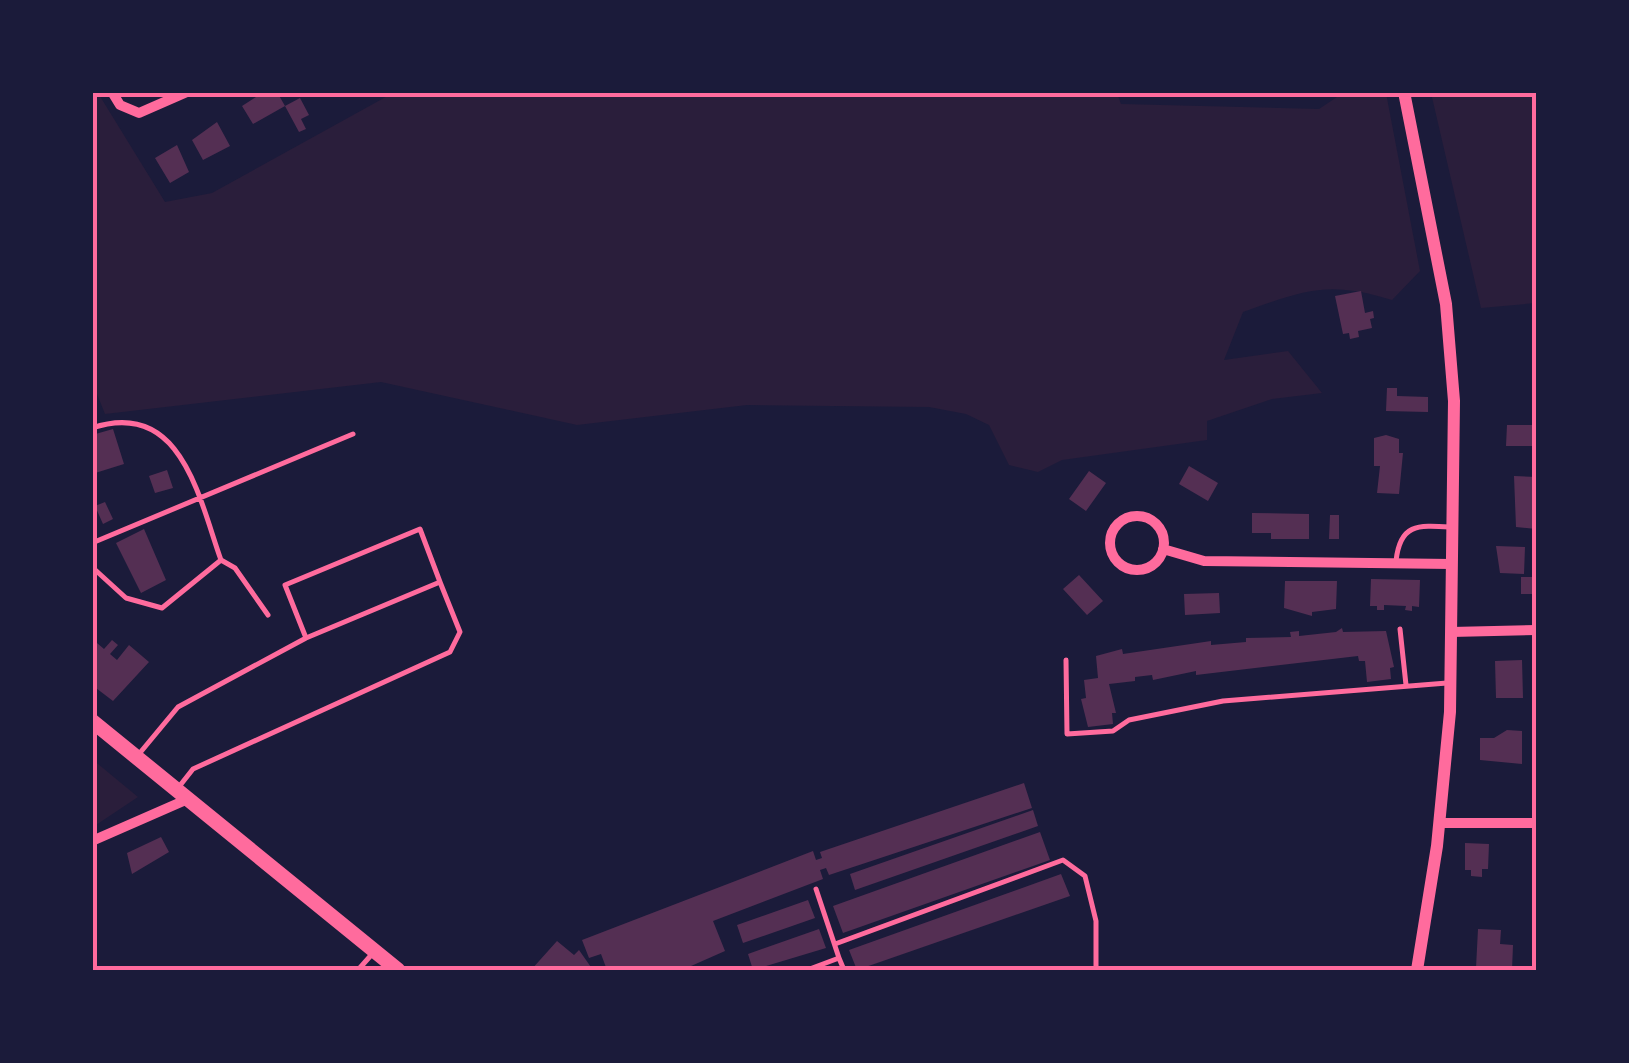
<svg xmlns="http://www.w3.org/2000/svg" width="1629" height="1063" viewBox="0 0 1629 1063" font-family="Raleway,sans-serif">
<rect width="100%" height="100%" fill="#1b1b3a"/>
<path fill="#2a1e3b" d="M1117 93 1121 104 1319 109 1343 93H1386L1420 271 1392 300C1328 280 1305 290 1243 312L1224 360 1288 351 1322 393 1272 399 1207 421V440L1062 460 1038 472 1009 465 989 425 966 414 929 407 747 405 577 425 381 382 105 414 93 384V93H98L165 202 212 193 393 93Z
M1431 93H1536V303L1481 308Z
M92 759 138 797 93 827H92Z"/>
<path fill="#542f53" d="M264 92H277L285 106 253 124 242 106Z
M300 98 309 115 301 119 306 129 299 132 285 106Z
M217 122 230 146 203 160 192 140Z
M177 145 189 172 170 183 155 158Z
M1361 291 1365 313 1373 311 1374 318 1370 319 1372 328 1358 331 1359 337 1350 339 1349 333 1343 334 1335 296Z
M1387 388H1397V396L1428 397V412L1386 411Z
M1507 425H1536V446H1506Z
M113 429 124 464 92 474V435Z
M1386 435 1399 439V453H1403L1399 494 1377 493 1380 466H1374V438Z
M1189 466 1218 483 1208 501 1179 484Z
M167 470 173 488 155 493 149 476Z
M1089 471 1106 483 1086 511 1069 499Z
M1514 476 1536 477V529L1516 527Z
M105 502 113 519 103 524 95 506Z
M1252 513 1309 514V539H1271V533H1252Z
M1330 515H1339V539H1329Z
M144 529 166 580 141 593 116 543Z
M1496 546 1525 547 1524 574 1500 573Z
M1079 575 1103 601 1087 615 1063 589Z
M1521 577H1536V594H1521Z
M1371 579 1420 580 1419 607 1412 606V611L1405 610 1406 606 1384 605V610H1377V606H1370Z
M1285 581H1337L1336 609 1312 612V616L1284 608Z
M1219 593 1220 613 1185 615 1184 594Z
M1342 628 1343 632 1386 631 1394 667 1390 668 1391 679 1367 682 1365 661H1359L1358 656 1196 675V671L1153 680 1152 675 1135 677V681L1109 684 1116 713H1112L1113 724 1088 727 1081 699 1086 698 1084 680 1098 678 1096 656 1122 649 1123 654 1211 641V645L1246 642V638L1291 637 1290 632 1299 631V636L1336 632Z
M112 640 118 645 110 654 117 660 129 645 149 662 113 701 92 685V648L97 643 104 649Z
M1522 660 1523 698H1496L1495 661Z
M1507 730 1522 731V764L1480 760V738H1494Z
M1024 783 1032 808 829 875 826 868 820 870 823 879 713 921 725 951 682 970H607L601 954 589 958 582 940 813 851 816 860 822 858 820 852Z
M1033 810 1038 826 855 890 850 874Z
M1040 832 1050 860 843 933 833 906Z
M161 837 169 852 132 874 127 853Z
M1465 843 1489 844 1488 869H1482V877L1471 876V870H1465Z
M1061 874 1070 896 857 970 849 950Z
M808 900 815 918 743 943 737 925Z
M819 929 826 948 753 970 748 954Z
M1478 929 1501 930 1500 944 1513 945 1512 970 1476 968Z
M557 941 574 955 579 950 593 970H531Z"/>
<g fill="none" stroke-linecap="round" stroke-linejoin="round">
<path stroke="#ff6b9d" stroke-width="5" d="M92 428C182 398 199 499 221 560L235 568 268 615
M92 543 353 434
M1396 561C1400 524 1417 525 1450 527
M92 567 126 598 162 608 221 560
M1400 629 1406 685
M306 638 285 585 420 529 440 582
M1066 660 1067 734 1113 731 1129 720 1223 701 1447 683
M139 754 178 707 306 638 440 582 460 632 450 652 193 769 178 788
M816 889 839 958
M835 944 1063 860 1085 876 1096 921V970
M358 970 373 953
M807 970 839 958 844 970"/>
<path stroke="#ff6b9d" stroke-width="10" d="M112 92 120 105 139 113 187 92
M1110 543a27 27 0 1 1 54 0a27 27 0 1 1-54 0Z
M1163 549 1204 561 1452 564
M1451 632 1536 630
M1440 823H1536
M92 841 188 799"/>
<path stroke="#ff6b9d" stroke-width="12" d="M1404 92 1446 304 1454 401 1450 712 1437 846 1417 970"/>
<path stroke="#ff6b9d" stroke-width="15" d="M92 721 398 970"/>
</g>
<rect width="1629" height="1063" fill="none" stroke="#1b1b3a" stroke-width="190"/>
<rect x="95" y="95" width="1439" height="873" fill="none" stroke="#ff6b9d" stroke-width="4"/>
</svg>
